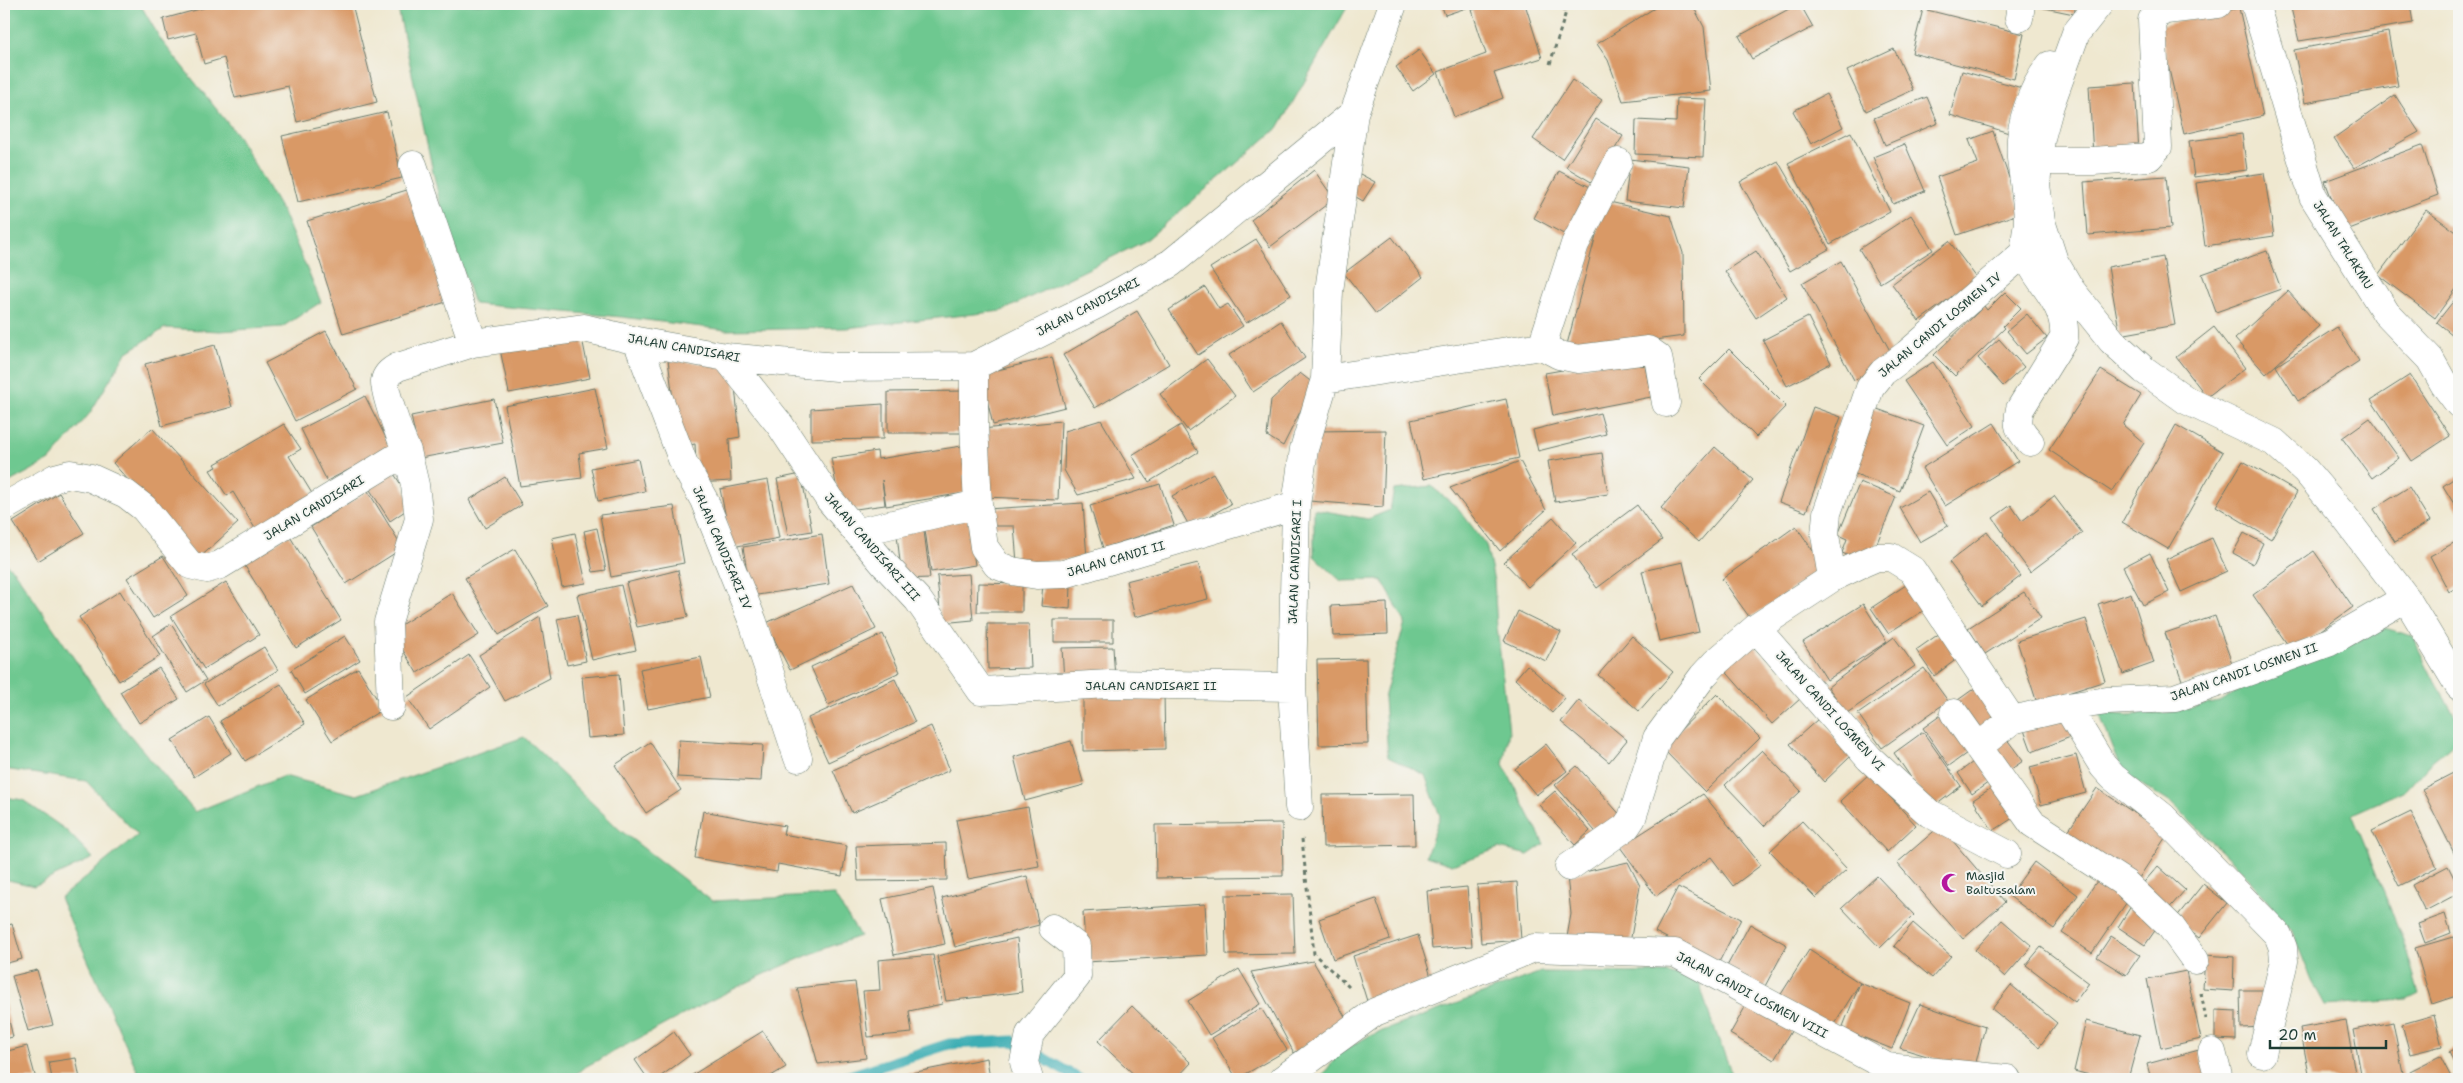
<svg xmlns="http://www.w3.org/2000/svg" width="2463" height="1083" viewBox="0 0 2463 1083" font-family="'Shantell Sans',sans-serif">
<rect width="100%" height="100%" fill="#f6f6f2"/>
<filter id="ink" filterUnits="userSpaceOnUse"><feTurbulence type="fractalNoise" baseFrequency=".02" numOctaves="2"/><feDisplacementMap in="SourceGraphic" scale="10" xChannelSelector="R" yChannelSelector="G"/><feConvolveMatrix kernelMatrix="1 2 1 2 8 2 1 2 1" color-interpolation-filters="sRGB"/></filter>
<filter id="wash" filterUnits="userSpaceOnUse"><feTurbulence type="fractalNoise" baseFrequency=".0096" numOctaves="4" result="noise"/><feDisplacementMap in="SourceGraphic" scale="20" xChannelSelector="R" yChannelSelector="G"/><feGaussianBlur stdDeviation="1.12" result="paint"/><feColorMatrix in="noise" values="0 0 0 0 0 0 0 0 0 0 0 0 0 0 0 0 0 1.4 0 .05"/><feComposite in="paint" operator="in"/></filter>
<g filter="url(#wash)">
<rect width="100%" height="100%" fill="#efe8d0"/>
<path fill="#6ec890" stroke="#468262" d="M4 4H140L161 40 238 136 284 215 321 302 282 327 220 331 165 328 126 353 90 413 50 460 4 485Z
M397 4H1349L1278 128 1145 241 1002 311 846 328 726 330 622 317 474 304 439 199Z
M1431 486 1458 508 1486 545 1494 581 1497 627 1509 731 1503 764 1544 844 1528 855 1499 848 1452 865 1426 856 1440 816 1425 775 1388 757 1384 698 1405 622 1382 580 1341 581 1314 556V509L1368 519 1390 510 1394 490Z
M4 562 15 572 112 714 195 812 284 776 357 795 524 737 620 830 712 901 834 895 860 936C763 968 673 1021 583 1068L571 1079H141L60 898 138 835 86 781 4 769Z
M2385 628 2412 636 2437 686 2459 722V739L2433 760 2406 790 2352 814 2403 940 2419 994 2407 1000 2325 1005 2312 981 2292 931 2243 872 2171 803 2123 773 2099 713 2128 715 2169 712 2219 702 2257 679 2326 655Z
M4 797 23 800 66 830 93 858 34 886 4 879Z
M1541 972 1666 973 1699 981 1710 1017 1734 1079H1320L1339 1053 1369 1036Z"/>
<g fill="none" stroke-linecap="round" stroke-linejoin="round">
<path stroke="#3caeb4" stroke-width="11" d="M840 1079 949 1044 1014 1041 1079 1079"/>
</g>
<g id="blocks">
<path fill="#d99966" d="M206 4H352L377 102 297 122 288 86 235 98 224 58 204 64 196 33 168 40 163 19 207 7Z
M1441 4H1478L1445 15Z
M1492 4H1525L1542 58 1494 73 1503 98 1454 117 1438 72 1486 54 1472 10Z
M1661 4H1692L1704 27 1711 91 1623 101 1608 60 1597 44Z
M1798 4H1800L1813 27 1752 59 1739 36Z
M2036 4H2076L2074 14 2035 6Z
M2290 4H2410L2413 23 2299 41Z
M2239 8 2263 116 2184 134 2159 26Z
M1923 9 2024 34 2014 79 1912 53Z
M2388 32 2398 86 2305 103 2294 50Z
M1894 49 1913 90 1866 111 1847 71Z
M1419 50 1436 74 1413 91 1396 67Z
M1962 71 2022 88 2009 133 1950 115Z
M1572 80 1602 100 1562 159 1533 139Z
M2135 83 2139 153 2093 156 2089 86Z
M1826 94 1843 127 1811 144 1793 111Z
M2395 95 2419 132 2354 168 2334 138Z
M1927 97 1938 123 1885 145 1874 118Z
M1677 98 1706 99 1703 157 1635 154 1636 120 1676 122Z
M387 112 402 178 298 202 282 136Z
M1596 119 1623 136 1593 183 1566 167Z
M1993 131 2021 213 1957 235 1937 177 1978 163 1969 140Z
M1851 132 1890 212 1830 244 1788 163Z
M2242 134 2247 170 2194 177 2189 141Z
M1905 144 1925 191 1893 204 1873 157Z
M2422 145 2438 195 2344 231 2325 181Z
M1630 159 1689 166 1684 208 1625 201Z
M1778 161 1829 249 1790 271 1740 182Z
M1314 170 1334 199 1270 247 1251 220Z
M1559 171 1596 190 1571 238 1534 218Z
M2264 173 2274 236 2205 246 2196 183Z
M1360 174 1375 182 1363 201 1349 193Z
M2166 176 2171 228 2088 235 2084 182Z
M410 189 446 302 343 334 307 221Z
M1605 201 1671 216 1683 253 1684 336 1565 352Z
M2426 210 2459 234V285L2435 318 2378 275Z
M1911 215 1933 250 1880 283 1859 249Z
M1392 237 1423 277 1376 314 1344 273Z
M1256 239 1291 295 1246 323 1210 268Z
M1949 241 1977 278 1919 321 1892 284Z
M1756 251 1787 297 1756 318 1725 271Z
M2267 251 2281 289 2216 312 2202 274Z
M2163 257 2175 325 2120 335 2108 267Z
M1841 261 1894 358 1854 380 1802 283Z
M1205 287 1219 309 1228 304 1243 326 1198 355 1169 310Z
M2288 291 2319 326 2266 374 2235 339Z
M2005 292 2021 308 2003 326 2005 328 1955 376 1934 355 1984 306 1987 310Z
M2459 294V340L2437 322Z
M1137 311 1169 364 1095 408 1063 355Z
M2027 314 2047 338 2026 354 2007 331Z
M1808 317 1831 363 1787 386 1763 340Z
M1281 321 1305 358 1253 392 1229 355Z
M2214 327 2245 368 2207 397 2176 357Z
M2337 327 2359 361 2298 401 2276 366Z
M326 331 357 389 295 421 265 363Z
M581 333 590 378 509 393 500 349Z
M1999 339 2024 367 2003 386 1978 358Z
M215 345 232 407 162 426 145 364Z
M1729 349 1786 406 1756 437 1699 379Z
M1643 356 1651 397 1553 416 1545 373Z
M1052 357 1065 407 993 425 981 374Z
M1207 359 1235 396 1188 431 1160 394Z
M668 360 733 366 740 437 729 439 731 481 697 483 695 444 679 447Z
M1933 362 1975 426 1947 445 1904 381Z
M2101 370 2141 395 2123 425 2144 443 2112 492 2049 450Z
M1300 373 1314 384 1283 446 1267 436 1271 400Z
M2410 375 2450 436 2412 461 2371 400Z
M595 388 608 448 579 453 582 478 520 486 505 406Z
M966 391 967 433H888V392Z
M365 396 391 448 327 481 301 429Z
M494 399 503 443 420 458 411 416Z
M1506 399 1519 458 1424 479 1411 420Z
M883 404V439L811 440V409Z
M1869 406 1924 426 1900 491 1845 470Z
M1813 407 1841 417 1806 512 1779 502Z
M1600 413 1606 434 1538 451 1533 430Z
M2370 418 2399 458 2372 478 2342 438Z
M1101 420 1136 479 1078 495 1064 470 1065 431Z
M1061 421 1058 500 984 497 982 429Z
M1994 423 2018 461 1945 506 1922 468Z
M284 424 301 449 289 456 316 500 259 535 233 492 227 496 210 470 217 467 215 464Z
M1181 425 1198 452 1149 482 1132 455Z
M2176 425 2223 452 2168 549 2122 522Z
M152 428 238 523 198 559 113 463Z
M1386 430 1383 507 1309 501 1316 431Z
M968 445 976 491 886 506 882 480 885 505 841 511 831 458 877 451 878 459Z
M1715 447 1753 480 1699 542 1661 508Z
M1602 453 1608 494 1555 502 1548 461Z
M638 459 645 491 598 501 591 468Z
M1520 461 1546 510 1500 551 1450 488Z
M2243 461 2297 492 2271 539 2216 506Z
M389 466 414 505 390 521 365 482Z
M1213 473 1231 504 1190 527 1172 496Z
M801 474 812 531 788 535 777 479Z
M2459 475V512L2443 486Z
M505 477 522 505 485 528 469 500Z
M768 480 779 538 732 547 720 489Z
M1860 482 1896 497 1874 550 1863 561 1842 553 1847 539 1838 535Z
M1160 484 1174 525 1103 548 1090 506Z
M2409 487 2430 521 2395 542 2374 509Z
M368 491 403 548 346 584 311 527Z
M1928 492 1948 526 1920 542 1900 508Z
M59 493 84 533 38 561 13 522Z
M2054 496 2082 533 2030 572 2003 535 2004 534 1993 518 2011 505 2022 521Z
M1083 503 1087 559 1017 563 1014 526H990L987 509Z
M1637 505 1662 540 1597 588 1572 554Z
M674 506 684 563 611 577 600 515Z
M968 516 975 565 931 572 924 523Z
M1553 517 1576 543 1528 587 1504 562Z
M923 523 930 578 902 579 896 526Z
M1796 526 1824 567 1750 618 1722 579Z
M597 528 606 570 593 572 584 531Z
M1987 532 2021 576 1982 606 1949 562Z
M575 533 586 583 562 587 552 538Z
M2244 533 2263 543 2253 564 2233 553Z
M822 534 829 584 751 596 743 547Z
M289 535 341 620 296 648 243 563Z
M2212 538 2227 571 2181 592 2166 559Z
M2459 540V586L2449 592 2430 556Z
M515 549 548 606 499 635 465 578Z
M2314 551 2353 607 2292 651 2253 595Z
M2150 553 2169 592 2143 605 2123 567Z
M163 556 188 596 153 618 127 578Z
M1683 562 1699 632 1659 641 1642 571Z
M1198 563 1208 599 1135 617 1126 581Z
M678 570 688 617 637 627 626 583Z
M969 574 973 620 941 623 937 576Z
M226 582 259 635 204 669 171 616Z
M978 583 1022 584V612H977Z
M853 584 876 629 790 670 766 623Z
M1043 584 1071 586 1070 609 1041 606Z
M621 585 636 650 592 660 577 595Z
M1906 585 1923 611 1888 633 1871 608Z
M120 591 160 656 119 681 79 617Z
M2024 592 2041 618 1985 654 1968 628Z
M452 593 479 635 417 673 391 631Z
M2131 593 2154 663 2123 674 2098 604Z
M1387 603 1388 634 1333 636 1331 606Z
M1863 604 1887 642 1827 680 1803 642Z
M1518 611 1561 632 1546 661 1504 641Z
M577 615 586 661 567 665 557 619Z
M2215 616 2233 666 2183 683 2165 633Z
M540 617 550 678 505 701 479 655Z
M2086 619 2105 681 2037 703 2017 641Z
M1054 620H1113V642H1054Z
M171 624 206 680 187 692 153 636Z
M987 624H1029L1031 668 988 669Z
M1943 631 1961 656 1934 676 1916 650Z
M883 634 900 672 828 705 811 667Z
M345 636 360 660 305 694 291 670Z
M1632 636 1673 672 1639 711 1598 675Z
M1894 637 1915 666 1847 713 1828 687Z
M1749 641 1800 699 1772 724 1721 666Z
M264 647 278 670 218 706 204 684Z
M1113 647 1115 679 1064 681 1062 648Z
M469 655 490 687 429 729 407 697Z
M701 657 710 697 648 709 640 669Z
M1366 659 1368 744 1319 745 1317 660Z
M1527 665 1565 698 1552 713 1515 679Z
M159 668 179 699 139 723 120 692Z
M358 668 383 709 332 741 306 700Z
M1924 668 1948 701 1882 748 1858 714Z
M619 674 624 735 588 738 582 677Z
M895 679 915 722 828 762 808 718Z
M281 684 305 724 245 761 220 721Z
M1979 685 2005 719 1977 741 1951 705Z
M1164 693 1165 749 1083 751V694Z
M1717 694 1760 738 1705 792 1662 748Z
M1579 700 1627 740 1609 762 1561 722Z
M1948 710 1974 748 1949 766 1923 728Z
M2063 714 2073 736 2032 752 2021 722Z
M209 717 231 753 194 777 172 740Z
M1818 719 1851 756 1824 782 1790 744Z
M931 726 950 770 852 813 833 770Z
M1923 732 1961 786 1932 808 1894 753Z
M2003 734 2023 761 2004 774 1985 747Z
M679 740 763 745 761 781 677 777Z
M1071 741 1084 785 1025 801 1014 757Z
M650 742 681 790 646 813 615 765Z
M1546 744 1567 771 1536 795 1515 769Z
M1762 750 1801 791 1764 826 1725 785Z
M2076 755 2086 793 2041 805 2030 767Z
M1980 757 1995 778 1972 794 1958 773Z
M1577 766 1623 818 1601 838 1555 785Z
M2459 770V863L2422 789Z
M1869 774 1916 825 1887 852 1840 801Z
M1999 783 2019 814 1993 831 1973 800Z
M2097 788 2167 835 2137 881 2066 834Z
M1555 791 1590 831 1575 845 1539 805Z
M1414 794 1415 845 1323 847 1322 795Z
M1703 794 1761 865 1733 886 1711 857 1656 896 1620 847Z
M1028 807 1039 866 968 879 956 820Z
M703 811 785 826 783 834 847 846 842 876 778 864 777 872 695 858Z
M2411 812 2437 867 2399 886 2372 831Z
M1802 821 1847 869 1816 898 1770 851Z
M1282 823 1283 876 1156 878 1155 825Z
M1940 826 2005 902 1963 939 1897 863Z
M946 843 947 880 858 881 856 846Z
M1628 862 1640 886 1630 943H1566L1571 914 1567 876Z
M2034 862 2078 895 2054 929 2009 896Z
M2158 866 2185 890 2166 912 2139 888Z
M2448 866 2459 888V893L2425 911 2412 885Z
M2101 875 2131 896 2092 953 2062 933Z
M1027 876 1039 925 955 947 942 898Z
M1877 876 1914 915 1880 948 1842 908Z
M1517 882 1521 940 1481 943 1477 885Z
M2203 884 2227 903 2199 938 2175 919Z
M1467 887 1472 946 1432 949 1427 891Z
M1678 887 1741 919 1718 964 1655 932Z
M933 888 945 944 894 955 882 899Z
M1293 894 1295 954 1226 955 1225 895Z
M1376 899 1390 939 1333 959 1319 919Z
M2133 903 2161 922 2145 945 2118 927Z
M1205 904 1208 955 1086 962 1083 912Z
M2445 914 2451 933 2425 943 2418 924Z
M2002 920 2032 946 2005 977 1975 950Z
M1913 923 1951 956 1932 978 1894 946Z
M12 924 22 959 4 964V926Z
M1750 924 1787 945 1764 988 1726 968Z
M1418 935 1432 980 1367 1001 1353 956Z
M2111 936 2140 955 2126 975 2097 957Z
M2453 937 2459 958V995L2432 1004 2415 948Z
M1017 938 1022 992 946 1001 937 956Z
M2041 947 2089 983 2075 1002 2026 965Z
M1809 950 1860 983 1829 1032 1778 999Z
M933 955 942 1004 909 1011 912 1033 868 1037 863 991 880 990 878 960Z
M2205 955 2234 957 2233 991 2203 989Z
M1313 961 1347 1020 1294 1053 1251 972Z
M1239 969 1260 1004 1209 1035 1188 1001Z
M37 970 53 1025 28 1031 12 976Z
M2186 971 2201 1039 2161 1048 2147 979Z
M855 982 866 1058 818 1064 797 988Z
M1860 983 1910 1003 1892 1049 1842 1029Z
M2011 985 2057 1023 2039 1047 1992 1009Z
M2240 990H2263L2265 1027 2241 1028Z
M4 1000 13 1037 4 1039Z
M1748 1002 1793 1028 1774 1060 1730 1034Z
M1920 1004 1985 1027 1974 1070 1900 1048Z
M1132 1006 1191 1063 1176 1079H1139L1098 1041Z
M1261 1008 1287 1050 1237 1079 1212 1038Z
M2215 1010 2236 1011V1040L2215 1039Z
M2434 1015 2442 1046 2410 1054 2402 1024Z
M2346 1020 2356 1079H2310L2300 1028Z
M2086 1021 2140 1035 2128 1079H2105L2074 1071Z
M2393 1022 2404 1079H2362L2353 1030Z
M763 1031 786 1067 766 1079H686Z
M674 1032 690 1055 657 1079H648L635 1060Z
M27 1046 36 1079H4V1052Z
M2459 1047V1075L2449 1052Z
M2199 1050 2207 1079H2151L2147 1064Z
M2440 1056 2452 1079H2415L2410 1071Z
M76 1058 80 1079H52L49 1062Z
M987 1058 990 1079H886V1078Z"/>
</g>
</g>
<g filter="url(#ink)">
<use href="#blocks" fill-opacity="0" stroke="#68796b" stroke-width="1"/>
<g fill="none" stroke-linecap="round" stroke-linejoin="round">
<defs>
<path id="minor" d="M2099 4 2076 33 2050 105 2041 138 2036 185 2041 221 2054 261 2071 290 2112 341 2144 370 2186 400 2274 442 2305 470 2343 515 2406 598 2459 686
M2255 4 2313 196 2386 313 2430 359 2444 384 2459 404
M2019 18 2021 4
M2039 161H2093L2149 157 2158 147 2152 20 2155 15 2166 10 2218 4
M413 165 473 343
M637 341 684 464 704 500 753 622 798 758
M1542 346 1559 355 1578 359 1648 350 1658 357 1666 403
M726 357 780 425 829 499 885 565 918 600 981 691 1109 684 1292 687
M974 366V425L978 504 984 547 997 565 1012 571 1037 575 1064 574 1296 505
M1325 379 1542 346 1575 244 1618 162
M2030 442C2019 429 2016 426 2020 409L2064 338C2067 301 2036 283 2026 253 2023 243 2028 229 2028 219 2027 198 2023 178 2021 158 2018 126 2031 90 2050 65
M4 507 55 478 70 474 91 478 126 494 144 508 190 565 207 569 220 565 407 451C401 440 384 392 385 381 386 374 392 370 398 367L473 343 584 328 637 341 726 357 837 367 974 366 1096 305 1171 263 1354 113 1393 4
M859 532 978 504
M1832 578 1825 535 1827 513 1870 388 1883 372 1907 354 2025 252
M1756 628 1869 758 1895 782 1929 813 2007 854
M391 706 388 622 419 519 415 485 407 451
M2067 707 2103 766 2113 777 2163 817 2278 935 2283 948 2284 961 2262 1054
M1954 713 2032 823 2126 884 2171 927 2195 960
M1978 747 2012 720 2067 707 2107 701 2175 698 2330 642 2406 598
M1299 807 1292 687 1296 505 1304 449 1325 379 1329 291 1354 113
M1569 867 1626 827 1632 818 1657 738 1703 676 1715 663 1756 628 1832 578 1863 563 1877 557H1891L1912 570 2012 720
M2212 1052 2219 1079
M1029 1079 1024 1062 1030 1034 1077 976 1076 946 1053 928
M1283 1079 1375 1012 1534 948 1675 953 1887 1067 2007 1079"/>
</defs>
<use href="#minor" stroke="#68796b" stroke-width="29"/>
<path stroke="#68796b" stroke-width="3" stroke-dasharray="4 4" stroke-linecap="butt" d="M1550 64 1566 12 1562 4
M1302 839 1314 954 1349 987
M2201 993 2206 1019"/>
<use href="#minor" stroke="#fff" stroke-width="28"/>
</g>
</g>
<defs>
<symbol id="mosque-bare" viewBox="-9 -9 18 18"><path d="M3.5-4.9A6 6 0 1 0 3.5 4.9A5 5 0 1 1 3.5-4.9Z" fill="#b5179e" stroke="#f6f6f2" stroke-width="2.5" paint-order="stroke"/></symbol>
</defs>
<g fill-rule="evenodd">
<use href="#mosque-bare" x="1937" y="869" width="28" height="28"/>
</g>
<g text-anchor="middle" stroke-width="4" stroke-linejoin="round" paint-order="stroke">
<g font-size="12" fill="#1f3d34" stroke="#f6f6f2">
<text transform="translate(2343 245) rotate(58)" y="4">JALAN TALAKMU</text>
<text transform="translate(1088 307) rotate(-27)" y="4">JALAN CANDISARI</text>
<text transform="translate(1940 325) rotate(-40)" y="4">JALAN CANDI LOSMEN IV</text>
<text transform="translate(684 348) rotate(10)" y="4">JALAN CANDISARI</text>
<text transform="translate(314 508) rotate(-31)" y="4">JALAN CANDISARI</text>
<text transform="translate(872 547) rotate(49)" y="4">JALAN CANDISARI III</text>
<text transform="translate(722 548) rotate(67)" y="4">JALAN CANDISARI IV</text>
<text transform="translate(1116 559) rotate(-16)" y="4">JALAN CANDI II</text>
<text transform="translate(1295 562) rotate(-88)" y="4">JALAN CANDISARI I</text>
<text transform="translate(2244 672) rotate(-19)" y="4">JALAN CANDI LOSMEN II</text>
<text x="1151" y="690">JALAN CANDISARI II</text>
<text transform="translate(1830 711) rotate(48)" y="4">JALAN CANDI LOSMEN VI</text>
<text transform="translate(1752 995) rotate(28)" y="4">JALAN CANDI LOSMEN VIII</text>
</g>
<g font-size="12" fill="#1f3d34" stroke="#f6f6f2" text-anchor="start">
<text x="1966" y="880">Masjid<tspan x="1966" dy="14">Baitussalam</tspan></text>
</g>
</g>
<rect width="2463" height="1083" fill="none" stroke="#f6f6f2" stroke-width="20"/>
<path d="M2270 1040v8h116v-8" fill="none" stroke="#1f3d34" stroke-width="2.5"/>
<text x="2278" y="1040" font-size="15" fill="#1f3d34" stroke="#f6f6f2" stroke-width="4" paint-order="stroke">20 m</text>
</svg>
